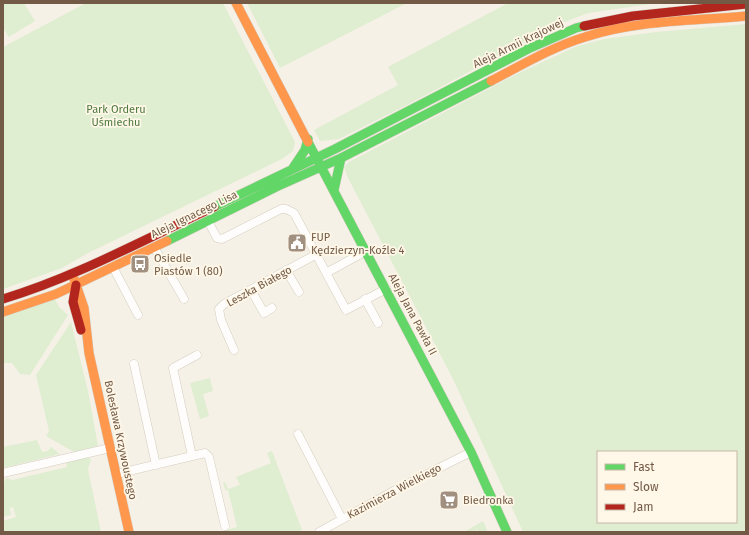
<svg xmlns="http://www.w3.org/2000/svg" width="749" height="535" viewBox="0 0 749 535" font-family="'Fira Sans',sans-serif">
<rect width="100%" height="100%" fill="#f6f1e6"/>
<path fill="#dfedd1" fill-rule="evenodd" d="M3 3H24L35 21 9 37 3 28Z
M86 3H223L295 142 293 151 282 159 88 253 62 268 3 289V47Z
M247 3H407L280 68Z
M508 3H658L588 13 557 25 407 105 339 139 320 141 314 130 398 85 388 67Z
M746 24V532H523L454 381 347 176 344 167 349 162 521 72 575 47 604 39 656 32ZM598 452H736V522H598Z
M55 299 59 307 68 315 30 375 20 374 12 363H3V315Z
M71 322 88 391 98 446 74 452 46 436 49 431 36 375Z
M210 378 213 391 203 394 209 416 200 419 190 383Z
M37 440 42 452 48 451 51 447 60 454 3 468V447Z
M272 451 302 530 299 532H226V530L237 527 228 490 226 491 223 483 225 482 228 489 240 485 236 477 271 463 267 453Z
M87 456 91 460 88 469 101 532H3V521L16 517 13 507 10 508 11 515 3 517V484L6 478 12 480 67 467 66 461Z
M483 521 488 532H478L477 529 475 532H464Z"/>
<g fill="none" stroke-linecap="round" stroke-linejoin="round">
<defs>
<path id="street" d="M208 221 217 238 222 239 281 209H286L294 213 346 310 386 289
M154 247 184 299
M113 267 138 315
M286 270 299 292
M326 273 366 251
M251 290 264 313 272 308
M365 299 378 323
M234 350 221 320 219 309 224 304 317 254
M134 364 156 465
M298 434 342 519
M192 456 173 368 197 355
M3 473 110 448
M116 474 205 453 209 457 225 526
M319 532 401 487 471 452"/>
<path id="fast" d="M308 142 471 452 507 532
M293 168 305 150 308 139
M334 190 341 158
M214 207 335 149 528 49 576 28 584 26
M167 241 276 187 341 158 491 81"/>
<path id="slow" d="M236 3 308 142
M491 81C522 65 552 47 585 37 636 20 693 21 746 16
M74 279 84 308 89 353 129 532
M3 312 56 294 167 241"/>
<path id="jam" d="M584 26 633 16 746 4
M76 285 73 302 81 330
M3 299C76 277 145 239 214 207"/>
</defs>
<use href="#street" stroke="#d5ccc1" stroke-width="9"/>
<use href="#fast" stroke="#d6cdc3" stroke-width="10"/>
<use href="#slow" stroke="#d6cdc3" stroke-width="10"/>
<use href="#jam" stroke="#d6cdc3" stroke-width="10"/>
<use href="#street" stroke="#fefdfb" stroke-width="8"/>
<use href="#fast" stroke="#63d668" stroke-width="9"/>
<use href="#slow" stroke="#ff974d" stroke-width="9"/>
<use href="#jam" stroke="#b3261e" stroke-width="9"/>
</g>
<defs>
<symbol id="civic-square" viewBox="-11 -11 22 22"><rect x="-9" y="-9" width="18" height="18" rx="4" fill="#a18f7f" stroke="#fff7e7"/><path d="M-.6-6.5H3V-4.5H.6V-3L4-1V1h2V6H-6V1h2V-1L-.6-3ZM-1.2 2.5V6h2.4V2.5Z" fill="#fff"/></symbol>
<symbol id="bus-square" viewBox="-11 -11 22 22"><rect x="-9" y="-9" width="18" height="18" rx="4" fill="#a18f7f" stroke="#fff7e7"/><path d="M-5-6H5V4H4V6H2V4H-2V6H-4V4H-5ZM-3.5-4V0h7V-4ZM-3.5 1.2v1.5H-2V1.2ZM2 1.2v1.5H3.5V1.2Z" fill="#fff"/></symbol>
<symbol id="supermarket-square" viewBox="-11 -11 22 22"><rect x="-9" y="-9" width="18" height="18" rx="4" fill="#a18f7f" stroke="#fff7e7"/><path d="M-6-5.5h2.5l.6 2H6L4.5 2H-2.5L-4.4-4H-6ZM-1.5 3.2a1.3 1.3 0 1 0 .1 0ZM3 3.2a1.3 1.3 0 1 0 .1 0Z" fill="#fff"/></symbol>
</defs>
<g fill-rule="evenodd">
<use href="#civic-square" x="286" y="232" width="22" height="22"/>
<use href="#bus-square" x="129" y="253" width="22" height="22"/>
<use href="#supermarket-square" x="438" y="489" width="22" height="22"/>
</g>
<g text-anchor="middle" stroke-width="3.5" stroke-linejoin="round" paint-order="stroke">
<g font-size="11" fill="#735a47" stroke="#fff7e7">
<text transform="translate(518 43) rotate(-26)" y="4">Aleja Armii Krajowej</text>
<text transform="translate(194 214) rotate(-26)" y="4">Aleja Ignacego Lisa</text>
<text transform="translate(259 286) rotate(-29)" y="4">Leszka Białego</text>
<text transform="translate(413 314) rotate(62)" y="4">Aleja Jana Pawła II</text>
<text transform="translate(121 440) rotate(78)" y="4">Bolesława Krzywoustego</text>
<text transform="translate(394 491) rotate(-28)" y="4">Kazimierza Wielkiego</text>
</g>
<g font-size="11" fill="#4c793f" stroke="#fff7e7">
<text x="116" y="113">Park Orderu<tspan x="116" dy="13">Uśmiechu</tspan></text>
</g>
<g font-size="11" fill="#735a47" stroke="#fff7e7" text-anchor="start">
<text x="311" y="241">FUP<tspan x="311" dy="13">Kędzierzyn-Koźle 4</tspan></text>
<text x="154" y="262">Osiedle<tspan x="154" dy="13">Piastów 1 (80)</tspan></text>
<text x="463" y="504">Biedronka</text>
</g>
</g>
<rect width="749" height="535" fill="none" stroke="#735a47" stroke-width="8"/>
<rect x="597" y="451" width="140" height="72" fill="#fff7e7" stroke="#c7b8a7"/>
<rect x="605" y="464" width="20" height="6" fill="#63d668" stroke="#c7b8a7"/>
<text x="633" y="471" font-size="12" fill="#735a47">Fast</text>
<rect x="605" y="484" width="20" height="6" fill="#ff974d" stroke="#c7b8a7"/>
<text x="633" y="491" font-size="12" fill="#735a47">Slow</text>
<rect x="605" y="504" width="20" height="6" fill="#b3261e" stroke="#c7b8a7"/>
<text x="633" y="511" font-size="12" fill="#735a47">Jam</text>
</svg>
